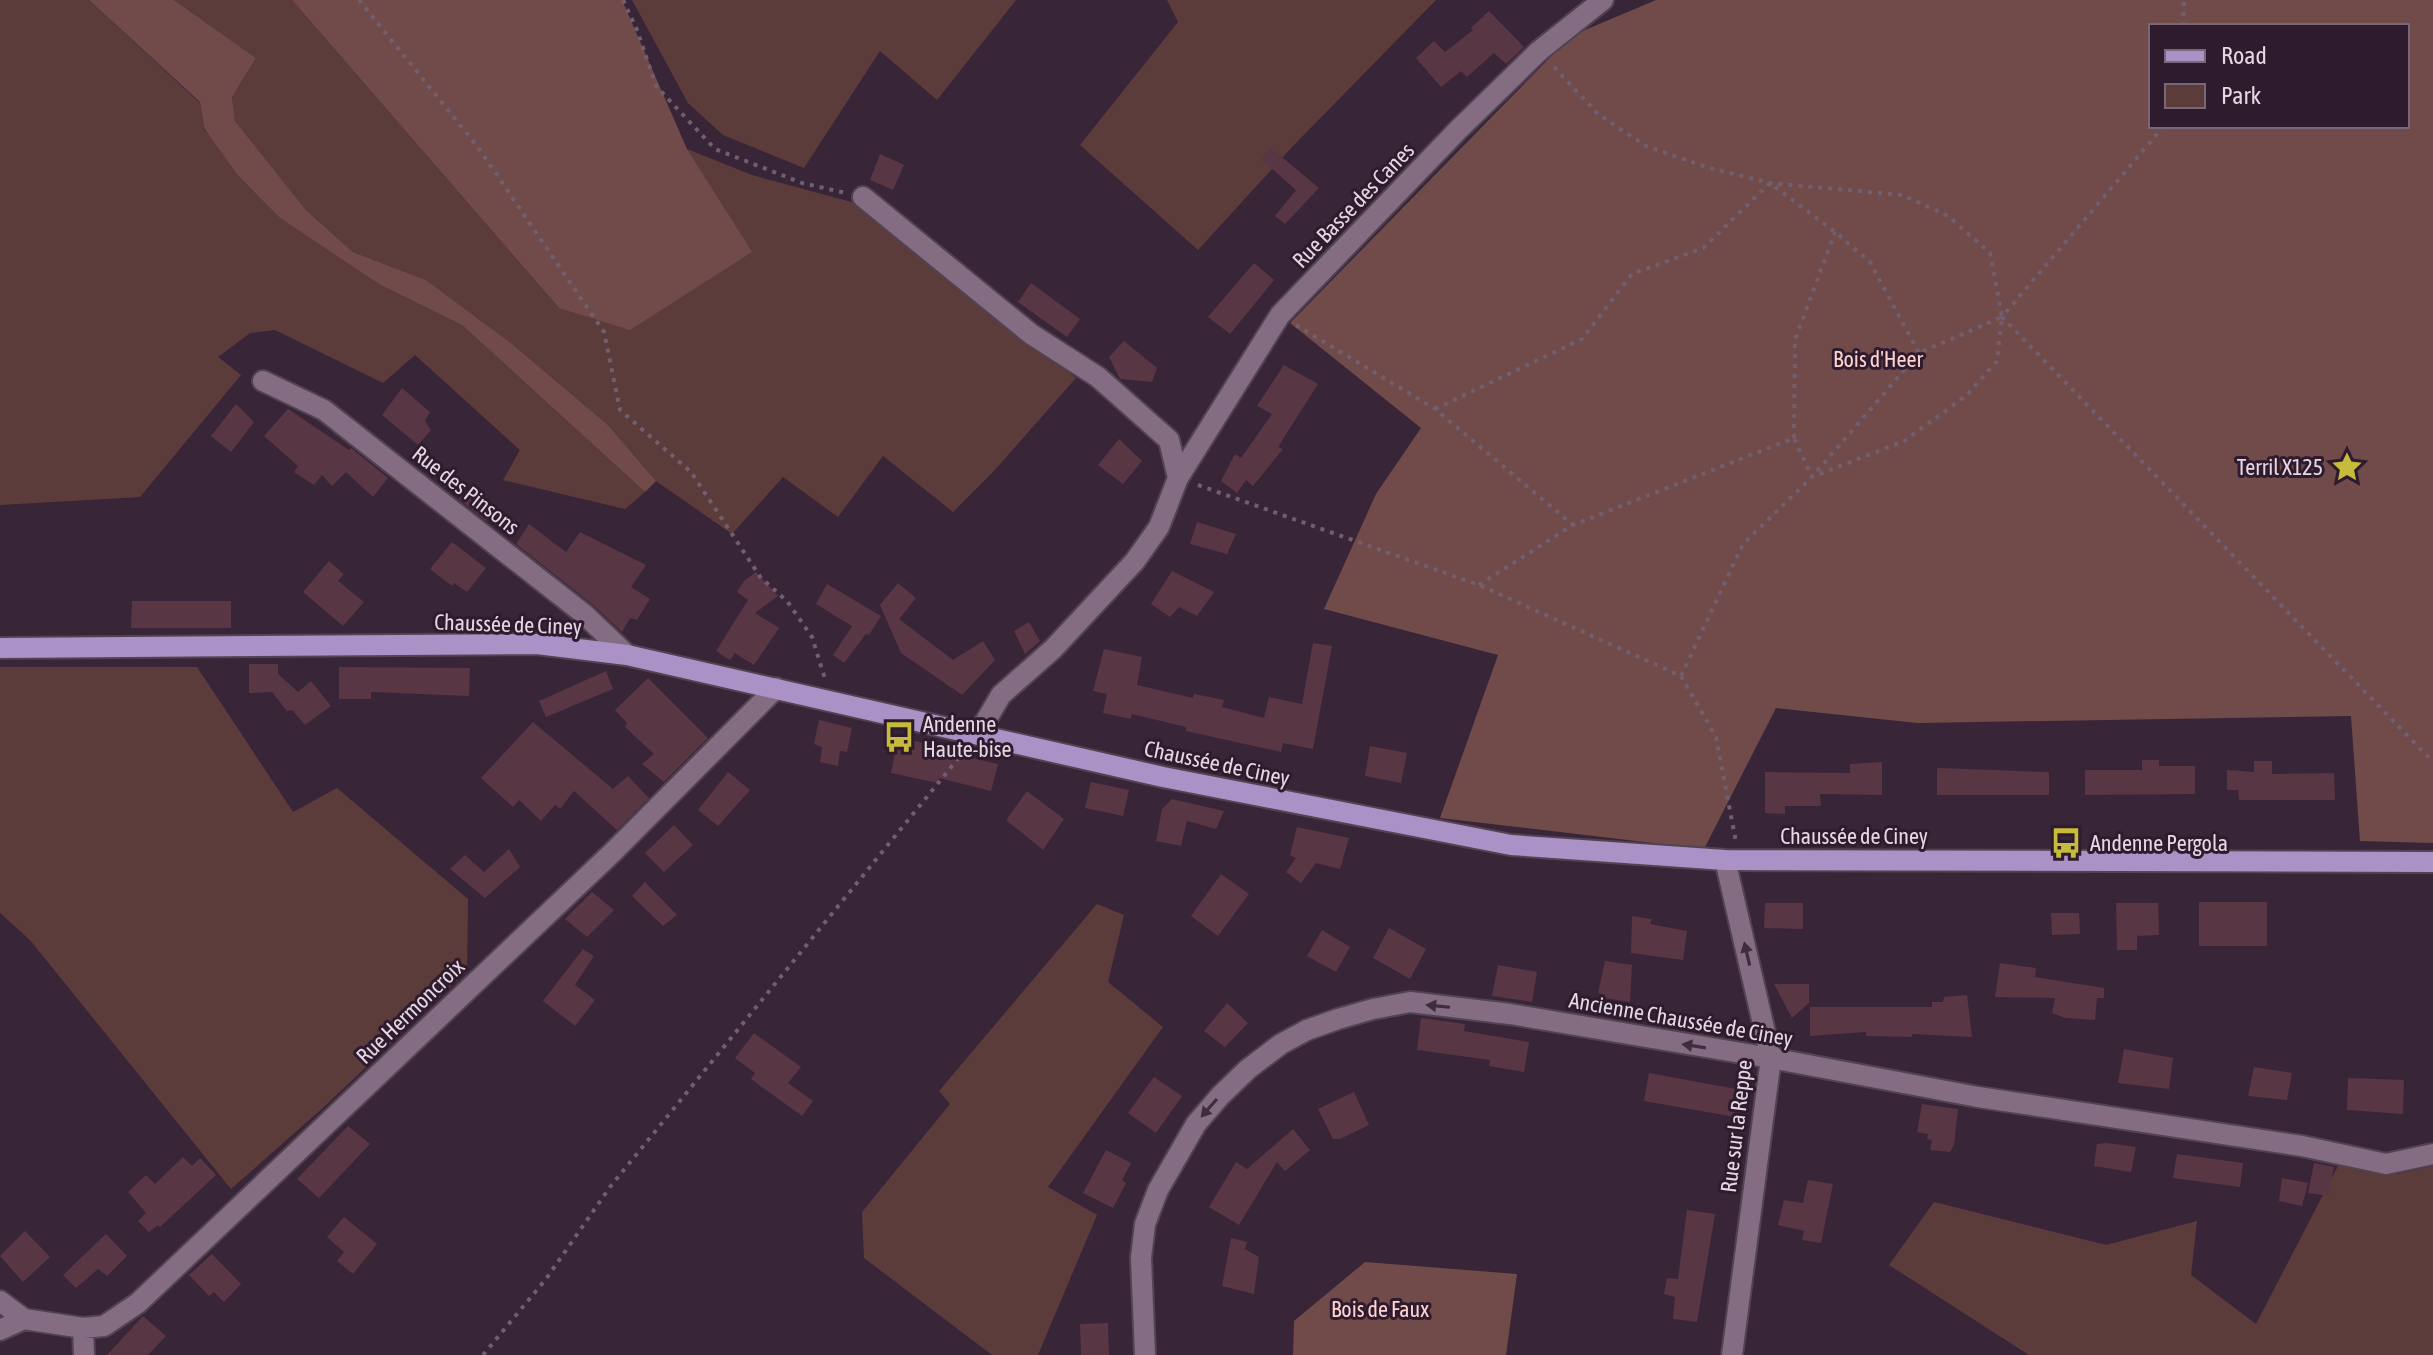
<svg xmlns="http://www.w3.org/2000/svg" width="2433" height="1355" viewBox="0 0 2433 1355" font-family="'Asap Condensed',sans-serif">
<rect width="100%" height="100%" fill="#392538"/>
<path fill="#5c3c3b" d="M0 0H89L200 103 204 129 280 218 379 283 462 325 645 492 625 509 503 480 520 450 415 355 383 383 275 330 250 333 218 357 241 375 140 497 0 505Z
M174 0H292L559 308 751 252 687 149 752 175 866 206 1076 378 993 472 953 512 883 456 838 517 783 477 732 534 656 481 608 425 511 343 426 280 353 252 306 210 235 121 232 97 256 58Z
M632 0H1016L937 100 880 51 804 168 723 135 688 103Z
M1167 0H1436L1293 146 1198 250 1080 145 1178 22Z
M0 667H197L293 812 337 788 468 899 467 971 325 1106 231 1189 30 940 0 913Z
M1097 904 1124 915 1108 982 1163 1027 1048 1187 1097 1215 1038 1355H992L864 1258 862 1212 950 1104 939 1091Z
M2339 1164 2398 1174 2433 1166V1355H2029L1889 1265 1934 1202 2106 1245 2197 1221 2191 1275 2256 1324Z"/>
<path fill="#714b49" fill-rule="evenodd" d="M89 0H174L256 58 232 97 235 121 306 210 353 252 426 280 511 343 608 425 656 481 645 492 462 325 379 284 280 218 237 174 204 128 200 102Z
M292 0H622L687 149 752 252 630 330 559 308Z
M1656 0H2433V843L2360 841 2351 716 1917 723 1776 708 1704 849 1440 818 1498 655 1324 609 1376 494 1421 428 1290 323 1571 36ZM2151 26H2407V126H2151Z
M1365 1262 1517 1274 1506 1355H1293L1294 1321Z"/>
<path fill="#593644" d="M1489 11 1524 47 1506 64 1494 53 1467 77 1461 71 1441 87 1416 58 1434 41 1445 52 1473 30 1471 28Z
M1271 148 1319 188 1285 224 1275 216 1296 190 1261 159Z
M880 154 904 165 893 190 870 180Z
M1254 263 1274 280 1230 334 1208 317Z
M1031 283 1080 319 1067 337 1018 302Z
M1124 341 1157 368 1152 382 1120 379 1109 357Z
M1284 365 1318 384 1278 447 1283 449 1253 486 1246 480 1237 493 1221 481 1235 454 1241 458 1272 414 1257 406Z
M402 388 430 412 425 421 431 430 418 445 382 415Z
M236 404 254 422 231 452 211 436Z
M288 409 349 450 351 448 388 478 373 497 346 472 332 486 322 475 314 485 294 472 298 466 264 436Z
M1119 439 1142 461 1123 484 1098 465Z
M468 488 496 509 486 521 459 499Z
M1197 522 1236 534 1227 554 1190 544Z
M529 524 566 552 580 532 646 565 631 587 650 599 637 620 630 618 622 632 592 604 516 544Z
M452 542 486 568 467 592 454 583 452 586 430 569Z
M329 561 344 574 338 581 364 602 343 626 303 592Z
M1172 571 1214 592 1197 616 1179 607 1170 617 1151 604Z
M756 572 778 596 755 613 779 628 754 665 735 653 730 660 716 651 748 600 737 592 744 581Z
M898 583 916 598 899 619 953 660 983 641 995 660 962 695 901 653 880 605Z
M827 584 881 616 869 635 866 634 844 663 833 655 852 626 816 604Z
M132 601H231V628H131Z
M1029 622 1040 641 1025 654 1014 631Z
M1313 643 1332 646 1313 749 1283 743 1281 752 1186 731V727L1132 714 1131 719 1103 713 1107 694 1093 691 1104 649 1142 657 1137 685 1193 698 1194 694 1224 700 1222 707 1264 718 1269 697 1302 704Z
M249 664H278V674L298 692 311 681 331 706 305 725 292 710 287 711 272 692 249 693Z
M339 667 470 668 469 696 371 692V699H339Z
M606 671 613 689 546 717 539 701Z
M648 678 708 738 664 782 642 764 654 754 625 727 627 723 615 710Z
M819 720 852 728 847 752 840 751 838 766 820 762 822 747 814 744Z
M533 722 613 789 628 776 649 798 617 830 574 791 560 809 555 805 541 821 519 800 513 807 481 778Z
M898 737 945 748 944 752 998 764 991 791 939 778 938 783 891 773Z
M1370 746 1407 753 1401 783 1365 776Z
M2142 760H2159V766H2195V794L2085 795V770H2142Z
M2254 761H2272V774L2334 773 2335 800H2239L2238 790H2227V770L2254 772Z
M1882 762V795L1820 794 1821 806H1785V814L1765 813V772L1850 773V764Z
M1937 768 2049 772V795H1937Z
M728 772 750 790 718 826 698 810Z
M1091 782 1129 790 1123 816 1085 808Z
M1027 791 1064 819 1043 850 1006 820Z
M1172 799 1224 811 1216 829 1187 821 1181 846 1156 841 1162 809Z
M674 825 693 845 664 872 645 853Z
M1297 827 1349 838 1340 869 1316 863 1301 883 1286 872 1296 858 1290 855Z
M509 849 520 867 485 898 450 869 465 855 484 872Z
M1221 874 1249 894 1218 936 1191 916Z
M645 882 677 915 663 926 632 896Z
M592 892 614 910 587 937 565 919Z
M2199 902H2267V946H2199Z
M1765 903H1803V929L1764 928Z
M2116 903H2158L2159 935 2137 936V950H2117Z
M2051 913H2079L2080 934 2052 935Z
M1632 916 1652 919 1650 924 1687 931 1683 960 1631 953Z
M1389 928 1426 949 1410 979 1373 958Z
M1322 930 1350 947 1336 972 1307 956Z
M583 949 594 956 575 985 595 1000 575 1026 543 1001Z
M1605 961 1632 965 1630 1002 1604 998 1605 995 1598 993Z
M2000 963 2036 968 2035 977 2104 988V998H2097L2095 1020 2065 1018 2052 1013 2055 998 1995 997Z
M1498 965 1537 972 1532 1002 1492 996Z
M1774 984H1809V1003L1792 1018Z
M1967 995 1972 1037 1912 1034V1037L1866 1036V1032L1810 1036V1007H1932V1002H1943L1944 997Z
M1227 1003 1248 1023 1225 1047 1204 1031Z
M1421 1018 1465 1024 1464 1031 1529 1042 1524 1072 1489 1066 1490 1060 1417 1050Z
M754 1033 801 1067 788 1083 813 1101 802 1116 751 1079 755 1073 735 1058Z
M2124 1049 2173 1058 2169 1089 2118 1083Z
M2254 1067 2292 1073 2287 1100 2248 1096Z
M1649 1073 1747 1091 1741 1118 1644 1101Z
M1154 1077 1182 1096 1156 1133 1128 1113Z
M2348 1078 2404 1080 2403 1114 2347 1110Z
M1354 1092 1369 1125 1340 1139H1333L1318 1109Z
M1922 1104 1958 1109 1954 1145 1950 1152 1930 1150 1932 1140 1927 1139 1928 1134 1917 1132Z
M348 1126 370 1144 319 1198 297 1179Z
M1293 1129 1310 1150 1285 1171 1277 1162 1239 1225 1209 1207 1236 1162 1247 1169Z
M2107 1143 2136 1147 2131 1172 2094 1166 2097 1144Z
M1106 1150 1131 1163 1122 1180 1126 1183 1113 1208 1083 1193Z
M2177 1154 2243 1163 2240 1187 2173 1178Z
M183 1157 192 1166 200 1158 216 1175 160 1227 158 1225 149 1232 138 1221 146 1213 128 1192 146 1175 155 1184Z
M2314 1163 2334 1167 2328 1196 2308 1193Z
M2282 1178 2308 1183 2302 1206 2279 1201Z
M1808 1180 1833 1184 1821 1243 1802 1240 1804 1231 1778 1225 1784 1200 1803 1203Z
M1687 1210 1715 1214 1697 1322 1673 1319 1675 1297 1664 1294 1667 1278 1678 1279Z
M344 1217 377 1244 353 1274 337 1261 344 1252 327 1237Z
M25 1231 50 1257 23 1282 0 1256Z
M106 1234 127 1256 107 1276 98 1269 76 1288 63 1275Z
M1231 1238 1247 1242 1245 1249 1259 1257 1254 1294 1222 1286Z
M212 1254 241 1284 224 1302 214 1292 209 1296 189 1275Z
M143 1316 166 1336 148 1355H107Z
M1108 1323 1109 1355H1081L1080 1324Z"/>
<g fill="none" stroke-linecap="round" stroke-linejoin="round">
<defs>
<path id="minor" d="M863 197 1031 334 1098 377 1169 440 1178 478 1159 527 1135 561 1053 649 1001 695 978 734
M263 381 324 410 584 614 627 655
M1178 478 1280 315 1457 131 1539 51 1603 0
M1725 860 1771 1058 1732 1355
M0 1301 24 1319
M83 1328 84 1355
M0 1330 24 1319 83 1328 104 1326 138 1303 614 851 776 688
M1145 1355 1141 1258 1145 1224 1158 1190 1196 1124 1220 1096 1248 1069 1281 1044 1307 1030 1338 1019 1373 1009 1410 1002 1510 1014 1771 1058 1978 1097 2302 1146 2386 1164 2433 1154"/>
<path id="major" d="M0 648 537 644 627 655 1163 777 1511 845 1725 860 2433 862"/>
</defs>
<use href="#minor" stroke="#524352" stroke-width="24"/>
<use href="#major" stroke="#524352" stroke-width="24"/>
<path stroke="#715f70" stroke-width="4" stroke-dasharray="4 6" stroke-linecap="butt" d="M359 0 477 146 604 332 620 410 691 472 761 578 787 601 812 637 825 679
M623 0 637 30 656 86 715 149 802 183 846 193
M2183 26 2184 0
M2164 126 2002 317 2433 762
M1296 325 1435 409 1573 525
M1435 409 1582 339 1632 274 1703 248 1770 183 1835 232 1870 262 1919 353
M1794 438 1795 340 1835 232
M1198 485 1479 585 1681 676 1743 544 1812 477 1904 441 1967 395 1997 361 2002 317 1990 253 1948 216 1902 195 1770 183 1706 167 1646 146 1598 114 1552 65
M1479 585 1573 525 1794 438 1812 477 1919 353 2002 317
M1681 676 1716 737 1736 842
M483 1355 546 1279 610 1187 965 750"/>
<use href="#minor" stroke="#846d83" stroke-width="20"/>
<use href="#major" stroke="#aa92c6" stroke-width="20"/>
</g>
<defs><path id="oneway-solid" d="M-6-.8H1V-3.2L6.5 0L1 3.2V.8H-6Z" transform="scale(2)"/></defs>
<g fill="#3f2c3f">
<use href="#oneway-solid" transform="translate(1747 954) rotate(-103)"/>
<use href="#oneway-solid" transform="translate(1438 1006) rotate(-174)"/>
<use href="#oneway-solid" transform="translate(1694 1046) rotate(-171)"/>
<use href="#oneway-solid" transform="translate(1209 1108) rotate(131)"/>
</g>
<defs>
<symbol id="sight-bare" viewBox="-9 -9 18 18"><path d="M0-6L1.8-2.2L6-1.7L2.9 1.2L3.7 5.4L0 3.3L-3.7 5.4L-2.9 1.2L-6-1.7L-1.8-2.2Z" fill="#c7bb3c" stroke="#2e1c2e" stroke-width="2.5" paint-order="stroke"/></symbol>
<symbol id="bus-bare" viewBox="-9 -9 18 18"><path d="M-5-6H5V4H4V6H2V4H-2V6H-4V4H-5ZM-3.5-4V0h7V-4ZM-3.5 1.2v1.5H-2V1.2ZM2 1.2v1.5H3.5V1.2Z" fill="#c7bb3c" stroke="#2e1c2e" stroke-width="2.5" paint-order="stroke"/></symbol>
</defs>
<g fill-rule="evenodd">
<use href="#sight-bare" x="2325" y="445" width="44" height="44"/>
<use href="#bus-bare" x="877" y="715" width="44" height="44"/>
<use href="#bus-bare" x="2044" y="821" width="44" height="44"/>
</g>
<g text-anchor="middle" stroke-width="6" stroke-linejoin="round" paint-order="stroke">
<g font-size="22" fill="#e5d8e4" stroke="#2e1c2e">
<text transform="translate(1353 205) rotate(-46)" y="8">Rue Basse des Canes</text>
<text transform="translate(466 490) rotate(38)" y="8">Rue des Pinsons</text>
<text transform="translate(508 624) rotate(2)" y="8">Chaussée de Ciney</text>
<text transform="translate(1217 763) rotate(12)" y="8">Chaussée de Ciney</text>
<text x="1854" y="844">Chaussée de Ciney</text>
<text transform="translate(410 1011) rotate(-44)" y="8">Rue Hermoncroix</text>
<text transform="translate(1681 1019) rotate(10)" y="8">Ancienne Chaussée de Ciney</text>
<text transform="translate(1736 1126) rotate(-83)" y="8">Rue sur la Reppe</text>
</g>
<g font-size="22" fill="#ffd3d0" stroke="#2e1c2e">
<text x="1878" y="367">Bois d'Heer</text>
<text x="1380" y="1317">Bois de Faux</text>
</g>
<g font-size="22" fill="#e5d8e4" stroke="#2e1c2e" text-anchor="start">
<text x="2323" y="475" text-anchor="end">Terril X125</text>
<text x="923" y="732">Andenne<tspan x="923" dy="25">Haute-bise</tspan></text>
<text x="2090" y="851">Andenne Pergola</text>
</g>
</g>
<rect x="2149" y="24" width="260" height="104" fill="#2e1c2e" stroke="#776777" stroke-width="2"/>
<rect x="2165" y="50" width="40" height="12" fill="#aa92c6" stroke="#776777" stroke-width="2"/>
<text x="2221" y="64" font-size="24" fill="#e5d8e4">Road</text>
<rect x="2165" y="84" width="40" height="24" fill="#5c3c3b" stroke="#776777" stroke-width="2"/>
<text x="2221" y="104" font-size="24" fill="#e5d8e4">Park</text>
</svg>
